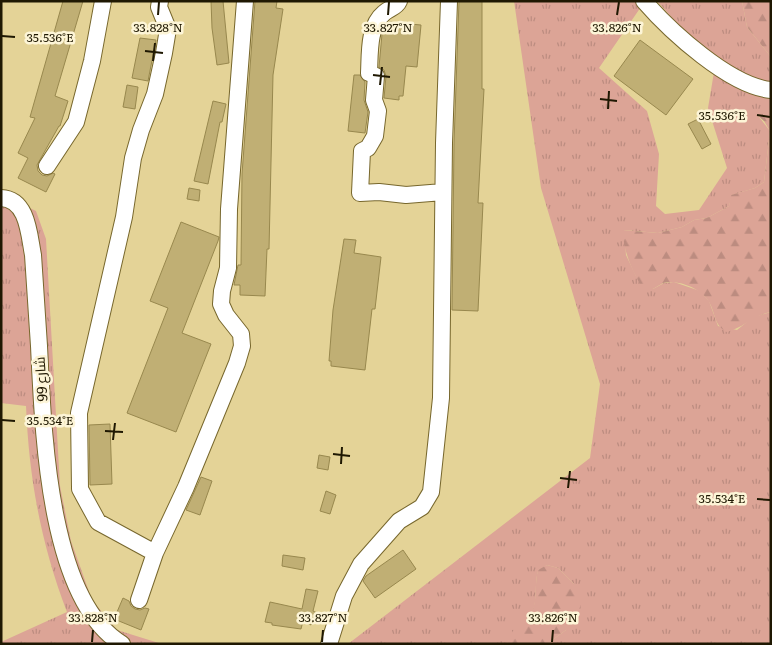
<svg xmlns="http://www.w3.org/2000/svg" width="772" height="645" viewBox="0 0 772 645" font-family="Literata,Cairo,serif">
<defs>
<pattern id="grass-tufts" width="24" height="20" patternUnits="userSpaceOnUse" patternTransform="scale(1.25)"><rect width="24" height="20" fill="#dca496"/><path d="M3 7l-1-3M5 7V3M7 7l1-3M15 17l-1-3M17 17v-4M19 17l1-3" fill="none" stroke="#bc8c80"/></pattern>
<pattern id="forest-firs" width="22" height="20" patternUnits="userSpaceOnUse" patternTransform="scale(1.25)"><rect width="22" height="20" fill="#dca496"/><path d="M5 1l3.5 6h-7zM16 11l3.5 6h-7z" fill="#bc8c80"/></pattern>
</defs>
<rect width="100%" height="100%" fill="#e4d397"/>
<path fill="url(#grass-tufts)" d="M514 1H645L599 68 647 111 659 154 656 206 665 214 699 210 727 168 708 108 715 66 657 1H742L747 27 771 57V113H756L770 131 764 182 755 188 732 195 729 206 707 218 694 220 682 227 658 233 624 230 626 255 636 276 653 289 664 283 674 282 700 291 709 301 718 326 737 330 753 317 771 312V644H547L566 630 574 584 558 568 547 565 538 571C534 585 538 600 532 613 526 627 513 630 507 644H348L590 458 600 384 541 188Z
M1 194 36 211 46 239 60 486 71 541 92 600 117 630 162 644H1V642L67 612C41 544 29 479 26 406L1 403Z"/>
<path fill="url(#forest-firs)" d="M742 1H771V57L747 27Z
M768 112 771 113V312C753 315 744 328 726 332 713 323 716 314 709 302 702 289 678 279 663 283 660 285 656 287 653 289L641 286C631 268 623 250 623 230L658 233 682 227 694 220 707 218 729 206 731 195 755 188 764 182 770 131 764 121 755 113Z
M547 565 558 568 574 584 581 607 576 620 566 630 547 644H507C509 638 512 631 517 626 523 621 528 622 531 614 538 600 534 585 538 570Z"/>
<path fill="#c0af74" stroke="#98884e" d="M63 1H83L55 96 68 101 60 126H59L37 165 38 171 42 175 47 176 53 173 55 174 46 192 18 178 28 158 18 153 35 118 30 117Z
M211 1H223L229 63 217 65 212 28Z
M255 1H277L276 8 283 9 273 75 269 249H267L265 296 240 295V285H234L238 265H241L242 174Z
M459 1H482V89H484L478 203H483L478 311 452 310 454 143Z
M389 22 421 25 417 67 406 66 403 96H399V100L384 98 386 76 384 70 379 67 382 34Z
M140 38 156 40 148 81 132 78Z
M640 40 693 79 666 115 614 76Z
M354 75H360L365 82 364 100 368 112 365 133 348 131Z
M127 85 138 87 135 109 123 107Z
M213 101 226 104 222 122H220L208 184 194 181Z
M698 119 711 144 702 149 688 124Z
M189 188 200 190 199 201 187 199Z
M181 222 219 237 218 241 182 333 211 344 176 432 127 413 168 308 150 301Z
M344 239 356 240 354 253 381 257 375 309H372L365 370 331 366V361H329L333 310Z
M110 424 112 484 90 485 89 425Z
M319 455 330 457 328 470 317 468Z
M201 477 212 481 200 515 186 510Z
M326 491 336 495 330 514 320 511Z
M403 550 416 569 375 598 363 581 366 576Z
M283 555 305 558 303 570 282 566Z
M306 589 318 591 313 611 317 613 311 625 303 621 301 629 272 625V623L265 622 270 602 302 609Z
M123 598 129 601 131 606 135 609 140 610 145 608 149 609 141 630 114 619Z"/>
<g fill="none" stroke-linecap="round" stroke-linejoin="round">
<defs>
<path id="minor" d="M399 1C396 8 389 8 384 13 368 26 370 54 369 73L376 76 374 100 378 111 375 136 368 148 362 151 360 193 379 192 406 195 443 192
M644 1C671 32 730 86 771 90
M47 166 76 122 92 61 103 1
M1 198C28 199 29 235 33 255 35 285 37 316 39 346 43 424 47 599 122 644
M155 553 98 522 80 489 79 413 124 217 133 158 141 130 155 94 164 53 168 29 159 7 160 1
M139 600 155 553 186 487 237 363 242 346 241 334 226 315 221 304 222 291 228 268 229 209 245 1
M329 644 344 596 361 564 399 521 422 507 431 492 441 398 444 143 449 1"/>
</defs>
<use href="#minor" stroke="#77672d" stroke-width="18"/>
<use href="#minor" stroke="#fff" stroke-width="16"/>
</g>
<path fill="none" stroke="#1f1802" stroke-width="2" d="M158 15 159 2M388 15 389 2M617 15 619 2M2 36 15 37M145 51 163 53M153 61 155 43M373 75 390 77M380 85 382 67M600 99 617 101M608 109 609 91M757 115 770 117M2 420 15 421M105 431 123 432M113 440 115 423M333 454 350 456M341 464 342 447M560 478 577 480M568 488 570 471M757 499 770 500M92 642 93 630M322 642 323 630M552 642 553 630"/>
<g text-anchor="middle" stroke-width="5" stroke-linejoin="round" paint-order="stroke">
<g font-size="14" fill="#1f1802" stroke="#fdf5d7">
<text transform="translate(41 379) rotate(-94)" y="5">شارع 99</text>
</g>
</g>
<g font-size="12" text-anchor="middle" fill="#1f1802" stroke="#fdf5d7" stroke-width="5" stroke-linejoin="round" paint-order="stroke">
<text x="158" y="32">33.828°N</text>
<text x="388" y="32">33.827°N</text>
<text x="617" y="32">33.826°N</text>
<text x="50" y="42">35.536°E</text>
<text x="722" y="120">35.536°E</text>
<text x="50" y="425">35.534°E</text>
<text x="722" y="503">35.534°E</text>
<text x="93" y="622">33.828°N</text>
<text x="323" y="622">33.827°N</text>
<text x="553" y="622">33.826°N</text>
</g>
<rect width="772" height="645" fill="none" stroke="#1f1802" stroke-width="5"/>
</svg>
